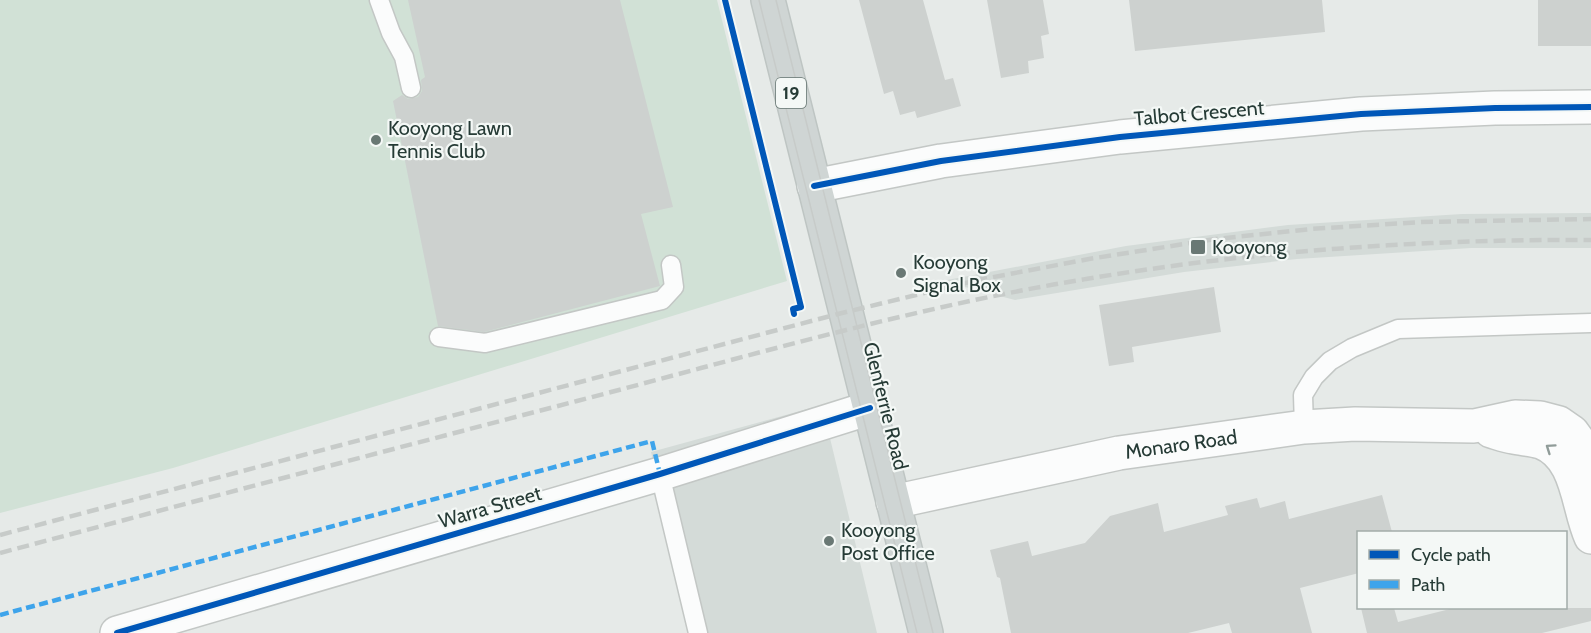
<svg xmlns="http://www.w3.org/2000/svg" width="1591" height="633" viewBox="0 0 1591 633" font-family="Cabin,sans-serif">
<rect width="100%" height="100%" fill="#e6eae8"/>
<path fill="#d4dbd8" d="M1591 213V248H1471L1297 259 1184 272 1015 300 942 281 1126 246 1288 225 1462 214Z
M822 405 877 633H693L651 452Z"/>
<path fill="#d1e1d6" d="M0 0H717L787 281 173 468 0 513Z"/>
<path fill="#cdd1cf" d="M408 0H620L673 207 641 214 660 286 484 332 438 326 393 101 402 95 408 99 418 97 422 91 421 80 425 77Z
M859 0H923L945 80 953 78 961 106 917 118 915 111 900 115 893 91 884 94Z
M987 0H1043L1049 34 1041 36 1044 58 1028 61 1029 73 1001 78Z
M1129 0H1322L1325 32 1135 51Z
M1538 0H1591V46H1538Z
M1214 287 1221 332 1132 347 1134 362 1109 366 1099 305Z
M1382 495 1392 532H1359V573L1300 588 1312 633H1232L1229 623 1188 633H1011L1000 578 997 577 990 550 1028 541 1032 556 1085 543 1110 516 1158 503 1164 532 1228 515 1225 506 1257 498 1260 508 1285 501 1289 519Z
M1361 608H1394L1398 622 1454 608H1591V621L1542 633H1367Z"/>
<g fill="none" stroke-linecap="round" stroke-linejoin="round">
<defs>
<path id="lane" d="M379 0 391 33 404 57 411 88
M439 337 485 343 662 300 674 287 671 265
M1304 427 1303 395 1314 377 1330 361 1352 348 1398 329 1591 323
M660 474 698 633"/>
<g id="street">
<path d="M814 186 941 161 1120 137 1361 114 1495 108 1591 107"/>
<path d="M1491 431C1498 433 1506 436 1513 437 1522 439 1532 439 1541 442 1579 457 1577 506 1591 537"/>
<path id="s1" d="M893 502 1119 453 1304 427 1355 424 1474 426 1515 417 1540 418 1559 423 1572 432 1583 447 1591 471"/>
<path d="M117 633 660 474 870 408"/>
</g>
<path id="primary" d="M768 0 926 633"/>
</defs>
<use href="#lane" stroke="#c3c7c5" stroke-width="21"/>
<use href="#street" stroke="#c3c7c5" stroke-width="36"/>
<use href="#primary" stroke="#bec5c3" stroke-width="36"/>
<use href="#lane" stroke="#fbfcfc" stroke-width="18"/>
<use href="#street" stroke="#fbfcfc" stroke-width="33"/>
<use href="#primary" stroke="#cfd5d4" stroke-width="33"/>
<path stroke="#c7cbc9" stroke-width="1.5" d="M759 0 917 633
M776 0 933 633"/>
<path stroke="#c7cbc9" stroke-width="4.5" stroke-dasharray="12 6" stroke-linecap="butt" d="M0 535 838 314 978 280 1089 259 1216 239 1311 229 1421 222 1591 219
M0 553C192 502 385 451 577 401 746 357 914 307 1086 279 1253 251 1422 239 1591 240"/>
<path stroke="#3ea4eb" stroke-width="4.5" stroke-dasharray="9 4.5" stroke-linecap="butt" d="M0 615 652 441 660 474"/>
<defs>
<path id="cycleway" d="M725 0 801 307 793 309 794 314
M814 186 941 161 1120 137 1361 114 1495 108 1591 107
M117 633 660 474 870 408"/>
</defs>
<use href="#cycleway" stroke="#f4f8f6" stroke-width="10"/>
<use href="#cycleway" stroke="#0057b8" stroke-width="6"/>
</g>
<defs><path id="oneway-chevron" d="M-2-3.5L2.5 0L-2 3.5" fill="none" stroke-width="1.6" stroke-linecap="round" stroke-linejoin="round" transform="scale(1.5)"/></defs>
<use stroke="#909c99" href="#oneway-chevron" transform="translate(1550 448) rotate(-145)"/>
<g fill="#697874" stroke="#f4f8f6" stroke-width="2">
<circle cx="376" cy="140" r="6"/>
<rect x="1190" y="239" width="16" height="16" rx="3"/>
<circle cx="901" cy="273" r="6"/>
<circle cx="829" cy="541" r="6"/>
</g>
<g text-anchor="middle" stroke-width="4.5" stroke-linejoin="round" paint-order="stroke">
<rect fill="#f4f8f6" stroke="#647470" stroke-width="1.5" x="776" y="78" width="30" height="30" rx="4.5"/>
<g font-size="18" font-weight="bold" fill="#263b36">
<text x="791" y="99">19</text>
</g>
<g font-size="20" fill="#263b36" stroke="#f4f8f6">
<text transform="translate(1199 113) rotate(-5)" y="7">Talbot Crescent</text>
<text transform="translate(886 406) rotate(76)" y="7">Glenferrie Road</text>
<text dy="7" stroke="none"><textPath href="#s1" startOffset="294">Monaro Road</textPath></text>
<text transform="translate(490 507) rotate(-16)" y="7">Warra Street</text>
</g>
<g font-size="20" fill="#263b36" stroke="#f4f8f6" text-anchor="start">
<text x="388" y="135">Kooyong Lawn<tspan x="388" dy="23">Tennis Club</tspan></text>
<text x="1212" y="254">Kooyong</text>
<text x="913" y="269">Kooyong<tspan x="913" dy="23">Signal Box</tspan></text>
<text x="841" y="537">Kooyong<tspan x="841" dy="23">Post Office</tspan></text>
</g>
</g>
<rect x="1357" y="531" width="210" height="78" fill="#f4f8f6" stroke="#a2aca9" stroke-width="1.5"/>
<rect x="1369" y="550" width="30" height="9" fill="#0057b8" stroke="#a2aca9" stroke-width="1.5"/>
<text x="1411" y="561" font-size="18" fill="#263b36">Cycle path</text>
<rect x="1369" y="580" width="30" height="9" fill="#3ea4eb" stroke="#a2aca9" stroke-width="1.5"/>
<text x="1411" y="591" font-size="18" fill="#263b36">Path</text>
</svg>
